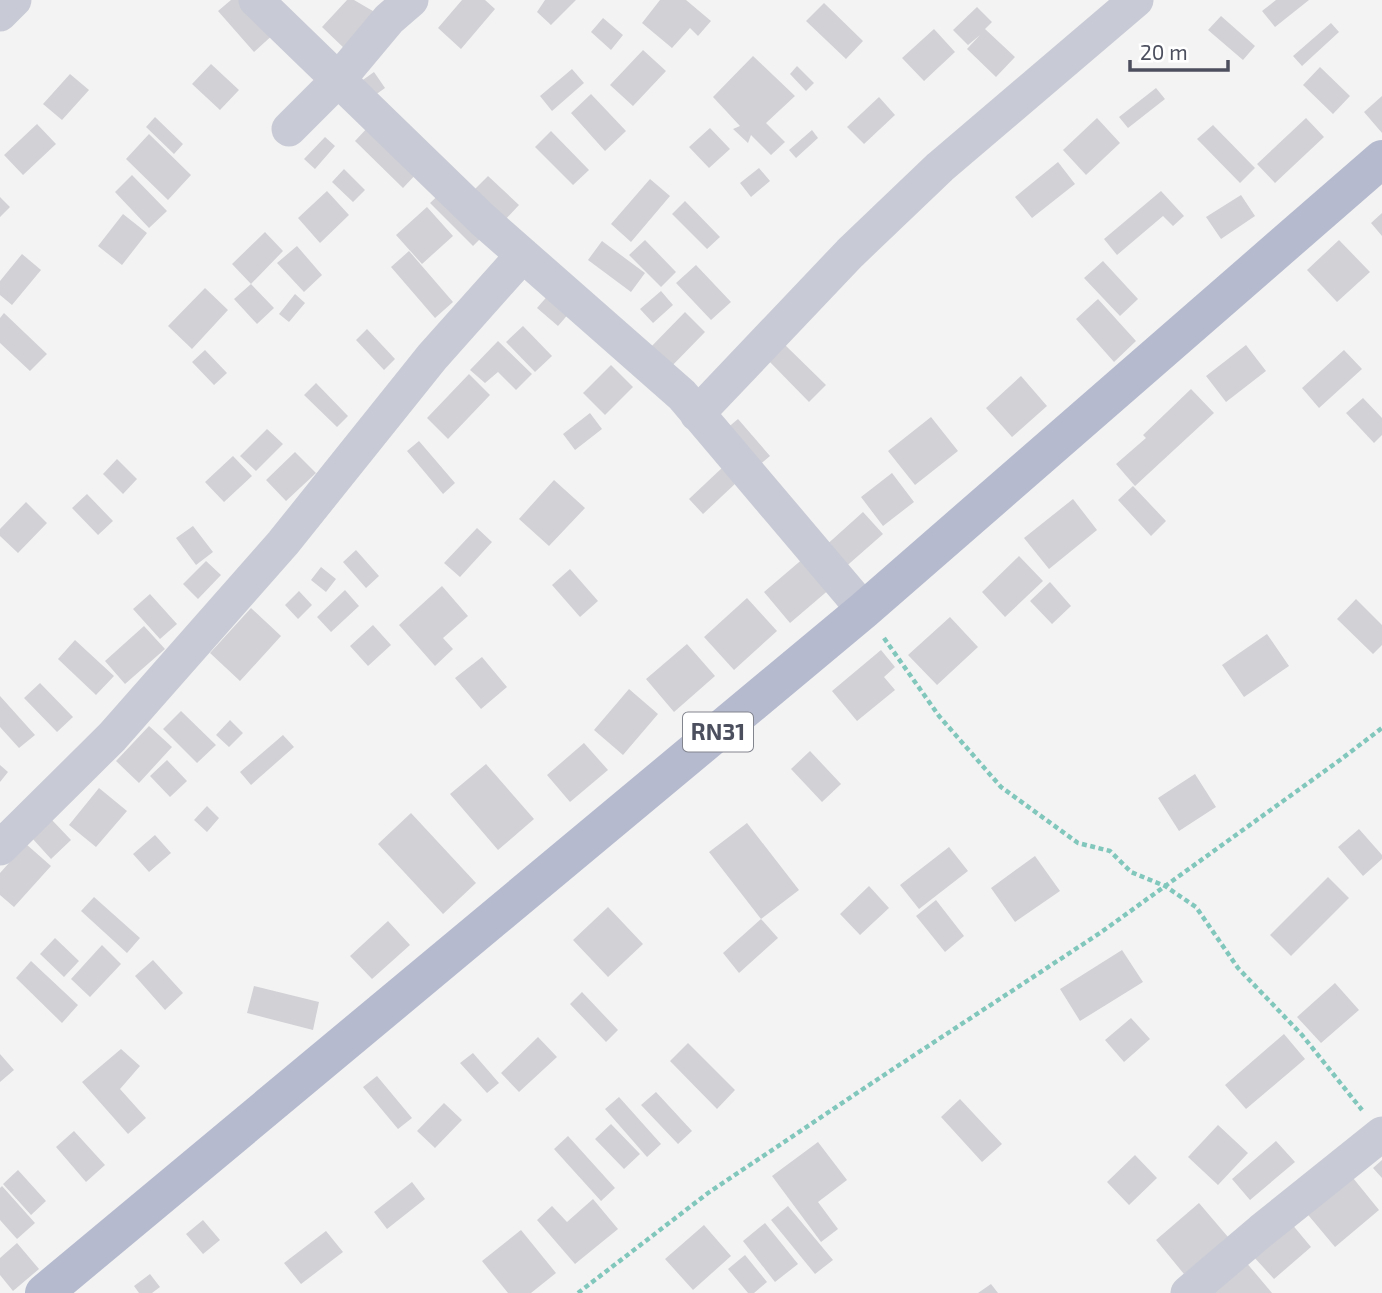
<svg xmlns="http://www.w3.org/2000/svg" width="1382" height="1293" viewBox="0 0 1382 1293" font-family="'Exo 2',sans-serif">
<rect width="100%" height="100%" fill="#f4f3f3"/>
<path fill="#d1d1d6" d="M231 0H248L276 32 254 52 218 11Z
M347 0H354L378 14 345 49 322 27Z
M462 0H485L495 9 461 49 438 28Z
M545 0H576L551 25 537 12Z
M660 0H686L711 21 698 36 690 28 672 48 642 23Z
M1276 0H1309L1275 27 1262 11Z
M824 3 863 41 846 59 806 21Z
M977 7 992 22 985 29 1015 57 996 77 967 49 980 35 968 45 953 30Z
M1221 16 1255 46 1243 60 1208 30Z
M603 18 623 35 611 50 591 32Z
M1331 23 1339 32 1302 66 1293 56Z
M934 29 955 52 924 81 902 58Z
M643 50 666 71 633 106 610 85Z
M753 56 795 96 766 123 785 142 771 155 751 135 748 143 733 129 740 126 713 97Z
M211 64 239 90 220 110 192 84Z
M797 66 814 83 806 91 790 74Z
M1320 67 1350 96 1333 114 1303 85Z
M572 69 584 83 552 111 540 96Z
M374 72 385 88 371 98 360 82Z
M70 74 89 90 62 120 43 104Z
M1156 88 1165 99 1128 128 1119 117Z
M591 94 626 131 605 151 571 113Z
M1382 96V133L1364 112Z
M879 97 895 115 864 144 847 127Z
M155 117 183 144 174 154 146 127Z
M1097 118 1120 143 1086 175 1063 150Z
M1306 118 1324 137 1275 183 1257 164Z
M37 124 56 144 23 175 4 155Z
M370 125 418 172 403 188 355 141Z
M1213 125 1255 168 1240 183 1197 139Z
M710 128 730 149 709 168 689 147Z
M812 130 818 138 796 158 789 150Z
M551 131 589 170 573 185 535 147Z
M149 134 191 175 168 200 126 159Z
M325 137 335 146 315 169 304 159Z
M1058 162 1075 184 1032 218 1015 197Z
M759 168 770 181 751 197 740 183Z
M344 169 365 190 353 202 332 182Z
M132 175 167 211 149 228 115 192Z
M488 176 519 205 503 222 472 192Z
M650 179 670 196 631 242 611 224Z
M445 189 487 232 473 246 430 203Z
M327 191 349 215 320 243 298 218Z
M1161 191 1184 216 1173 226 1163 216 1117 255 1104 239Z
M1241 195 1255 216 1221 239 1206 217Z
M0 197 10 207 0 217Z
M685 201 720 237 707 249 672 214Z
M427 207 453 236 422 264 396 235Z
M1382 213V236L1371 223Z
M123 214 147 233 122 265 98 246Z
M265 232 283 251 251 284 232 264Z
M645 240 676 272 661 287 629 255Z
M1339 240 1370 272 1337 302 1307 270Z
M602 241 645 273 631 292 588 260Z
M297 246 322 275 304 292 277 263Z
M409 251 453 302 435 318 391 267Z
M22 254 41 270 12 305 0 295V281Z
M1103 261 1138 299 1120 316 1084 278Z
M696 265 731 302 711 320 676 283Z
M251 284 274 308 257 324 234 299Z
M205 288 228 310 192 349 168 326Z
M661 291 673 305 653 323 640 309Z
M551 292 571 311 558 326 537 308Z
M295 294 305 303 289 322 279 314Z
M1098 299 1136 341 1114 362 1076 319Z
M685 312 705 332 667 371 647 351Z
M4 313 47 354 30 371 0 343V318Z
M523 326 552 356 535 372 506 342Z
M367 329 395 359 384 370 356 340Z
M498 341 532 374 516 390 498 372 485 383 470 370Z
M784 344 826 385 809 402 768 360Z
M1246 345 1266 371 1226 402 1206 376Z
M205 350 227 373 214 385 192 362Z
M1344 350 1362 369 1319 408 1302 388Z
M611 365 633 387 605 415 583 393Z
M469 374 490 395 448 439 427 418Z
M1021 376 1047 406 1012 437 986 408Z
M316 383 348 416 337 427 304 395Z
M1191 389 1214 413 1135 486 1116 464 1146 438 1143 435Z
M1363 398 1382 418V435L1374 443 1346 413Z
M590 413 602 429 575 450 563 434Z
M931 417 958 451 915 485 888 451Z
M738 419 770 456 751 472 719 435Z
M267 429 283 444 256 471 240 456Z
M419 441 455 483 443 494 407 451Z
M295 452 316 473 286 501 266 480Z
M233 456 252 476 224 502 205 482Z
M117 459 137 479 123 494 103 474Z
M723 467 737 482 703 514 689 499Z
M892 473 914 502 883 526 861 497Z
M554 480 585 508 549 546 519 519Z
M1133 486 1166 521 1151 536 1118 500Z
M87 494 113 521 98 535 72 508Z
M1073 499 1097 530 1049 569 1024 538Z
M26 502 47 523 18 553 0 536V529Z
M863 512 883 534 842 570 823 548Z
M193 526 213 552 196 565 176 538Z
M477 528 492 542 460 577 444 563Z
M356 550 379 576 366 588 343 562Z
M1019 556 1043 581 1005 617 982 592Z
M805 557 831 588 790 623 764 592Z
M206 561 221 575 198 599 183 584Z
M321 567 336 579 326 592 311 580Z
M570 569 598 601 580 617 552 585Z
M1050 582 1071 606 1052 624 1030 601Z
M442 586 468 616 443 638 453 649 435 666 399 625Z
M345 590 359 606 331 632 317 617Z
M299 591 312 605 298 619 285 605Z
M150 594 177 624 160 639 133 609Z
M747 598 777 631 734 670 704 637Z
M1356 599 1382 625V645L1373 654 1337 619Z
M251 608 281 636 240 681 210 653Z
M950 617 978 647 937 685 908 655Z
M373 625 391 645 368 666 350 646Z
M144 626 165 649 125 684 105 661Z
M1267 634 1289 666 1244 697 1222 665Z
M75 640 114 676 96 695 58 659Z
M687 644 715 676 674 712 646 679Z
M881 650 895 667 884 677 895 690 857 721 832 691Z
M482 657 507 687 481 709 455 678Z
M40 683 73 717 57 732 24 698Z
M629 689 658 714 623 755 594 730Z
M0 696 35 735 19 748 0 727Z
M181 711 216 745 197 763 163 729Z
M230 720 243 733 229 747 216 735Z
M149 726 172 747 139 783 116 761Z
M283 735 294 747 251 785 240 772Z
M584 743 608 770 570 802 547 775Z
M810 751 841 784 822 802 791 769Z
M167 760 187 781 170 797 150 776Z
M486 764 534 819 498 850 450 794Z
M0 765 8 772 0 782Z
M1195 774 1216 807 1179 831 1158 798Z
M99 788 127 811 96 847 69 825Z
M207 806 219 818 207 832 194 820Z
M411 813 476 883 443 914 378 844Z
M52 820 71 840 51 859 32 838Z
M747 823 799 890 761 919 709 852Z
M1359 829 1382 855V859L1363 876 1338 847Z
M155 835 171 853 149 872 133 854Z
M26 844 51 866 14 907 0 895V873Z
M949 847 968 871 919 909 900 885Z
M1035 856 1060 891 1015 922 991 888Z
M1328 877 1349 898 1291 956 1270 935Z
M869 886 889 908 860 935 840 914Z
M94 897 140 938 127 953 81 911Z
M936 900 964 936 945 952 916 916Z
M608 907 643 944 608 977 573 940Z
M761 919 778 938 739 973 723 953Z
M388 921 410 945 372 979 350 956Z
M55 938 79 961 64 977 40 954Z
M102 945 121 964 90 997 71 979Z
M1122 950 1143 982 1080 1021 1060 989Z
M153 960 183 993 165 1010 135 976Z
M31 961 78 1005 62 1023 16 978Z
M1335 983 1359 1010 1321 1043 1297 1017Z
M254 986 319 1002 313 1030 247 1013Z
M582 992 618 1030 606 1042 570 1004Z
M1131 1018 1150 1039 1124 1062 1105 1040Z
M1284 1034 1305 1059 1246 1109 1225 1085Z
M538 1037 557 1057 519 1092 501 1073Z
M688 1043 735 1090 717 1109 670 1061Z
M121 1049 140 1066 120 1089 146 1118 128 1134 82 1082Z
M473 1053 499 1083 487 1093 460 1063Z
M0 1054 14 1070 0 1082Z
M377 1076 412 1118 398 1129 363 1087Z
M656 1092 692 1131 678 1144 641 1105Z
M619 1097 661 1144 647 1157 605 1109Z
M960 1099 1002 1144 982 1162 941 1117Z
M444 1103 462 1120 435 1148 417 1131Z
M611 1124 640 1154 624 1169 595 1139Z
M1218 1125 1248 1153 1218 1185 1188 1157Z
M74 1131 105 1165 86 1182 56 1147Z
M568 1136 615 1188 601 1201 554 1149Z
M1276 1141 1295 1162 1250 1200 1232 1179Z
M818 1142 847 1180 818 1202 838 1229 821 1242 772 1176Z
M1135 1155 1157 1178 1129 1205 1107 1182Z
M1382 1160V1178L1373 1168Z
M18 1170 46 1201 31 1215 3 1184Z
M1349 1173 1379 1210 1335 1247 1304 1210Z
M412 1182 425 1199 387 1229 374 1212Z
M2 1186 35 1223 17 1239 0 1220V1188Z
M593 1199 618 1229 575 1264 537 1220 552 1206 567 1222Z
M1199 1203 1228 1237 1184 1274 1156 1240Z
M788 1206 833 1260 815 1274 771 1220Z
M203 1220 220 1240 203 1254 186 1234Z
M765 1223 798 1264 775 1282 743 1241Z
M1291 1223 1311 1247 1274 1279 1253 1256Z
M704 1225 731 1256 693 1290 665 1259Z
M521 1230 556 1273 531 1293H508L482 1261Z
M326 1231 343 1252 301 1284 284 1263Z
M17 1243 39 1269 13 1291 0 1275V1258Z
M745 1255 767 1282 754 1293H748L728 1269Z
M1245 1261 1272 1293H1207Z
M150 1274 160 1287 152 1293H139L134 1286Z
M991 1284 998 1293H978Z"/>
<g fill="none" stroke-linecap="round" stroke-linejoin="round">
<path stroke="#82c7bc" stroke-width="4.5" stroke-dasharray="5 3.5" stroke-linecap="butt" d="M884 638 939 716 1001 787 1078 843 1110 851 1131 872 1165 886 1196 907 1238 968 1302 1035 1362 1110
M578 1293 708 1193 881 1077 1100 933 1340 760 1382 728"/>
<path stroke="#c8cad5" stroke-width="35" d="M256 0 483 220 682 395 864 610
M0 14 14 0
M289 129 338 80 389 19 411 0
M697 414 850 253 940 167 1136 0
M0 848 112 737 283 543 432 357 523 255
M1188 1293 1261 1231 1382 1134"/>
<path stroke="#b5bace" stroke-width="38" d="M44 1293 864 610 1382 159"/>
</g>
<g text-anchor="middle" stroke-width="5" stroke-linejoin="round" paint-order="stroke">
<rect fill="#fff" stroke="#82848e" stroke-width="2" x="683" y="712.5" width="70" height="39" rx="5"/>
<g font-size="23" font-weight="bold" fill="#4c4f5e">
<text x="718" y="740">RN31</text>
</g>
</g>
<path d="M1130 60v10h98v-10" fill="none" stroke="#4c4f5e" stroke-width="3.5"/>
<text x="1140" y="60" font-size="21" fill="#4c4f5e" stroke="#ffffff" stroke-width="5" paint-order="stroke">20 m</text>
</svg>
